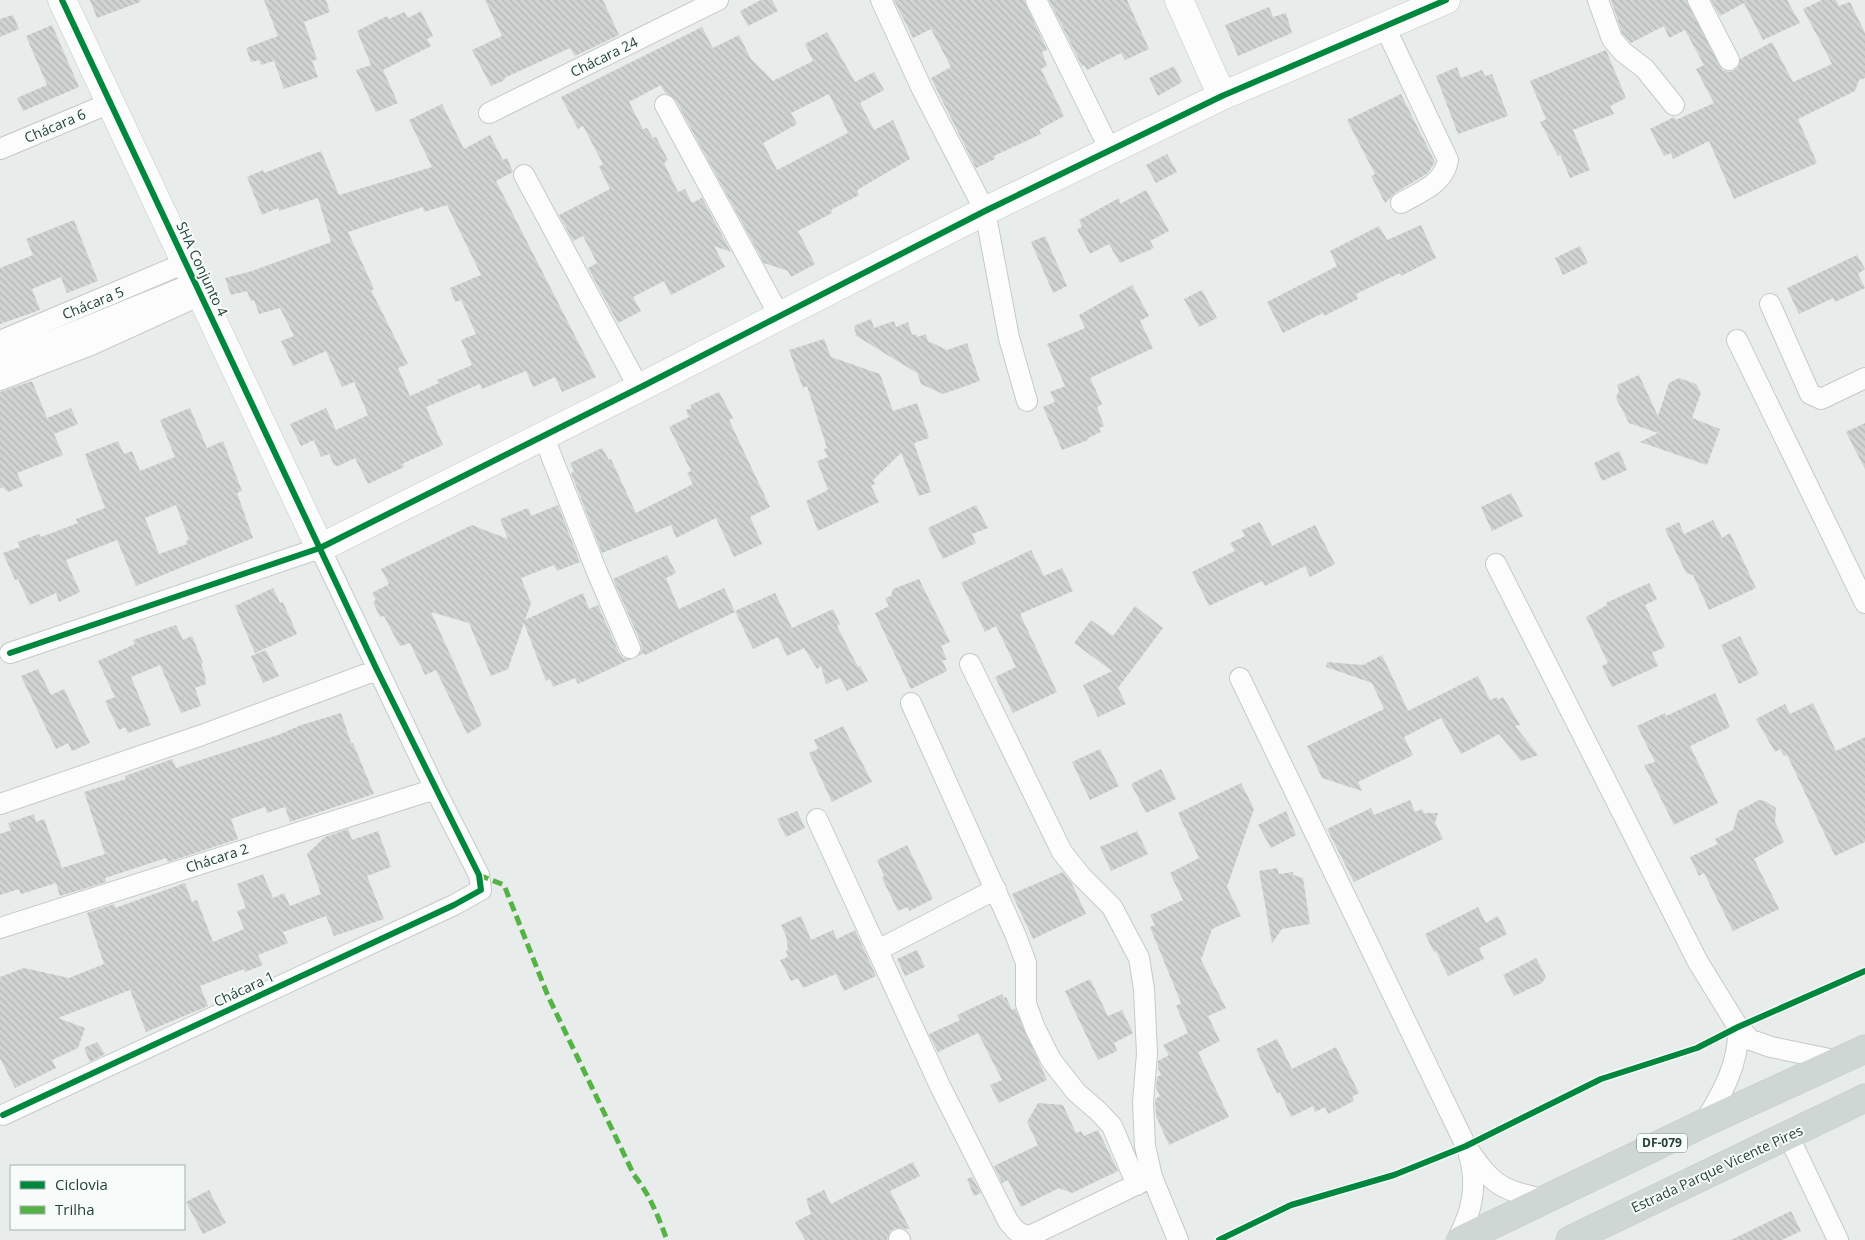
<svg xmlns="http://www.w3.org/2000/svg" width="1865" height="1240" viewBox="0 0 1865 1240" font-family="'Open Sans',sans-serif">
<defs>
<pattern id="building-back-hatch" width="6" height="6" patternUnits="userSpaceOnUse" patternTransform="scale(1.25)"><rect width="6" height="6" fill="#cfd4d2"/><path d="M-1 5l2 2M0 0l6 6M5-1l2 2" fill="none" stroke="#b2b7b5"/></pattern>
</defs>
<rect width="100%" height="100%" fill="#e8edeb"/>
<path fill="url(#building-back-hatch)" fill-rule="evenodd" d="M90 0H140V2L97 18Z
M264 0H326L330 12 304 22 317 59 312 61 318 77 284 89 274 61 261 65 259 60 251 62 246 48 278 36Z
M485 0H603L619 35 575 56 570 48 504 78 505 80 491 86 472 50 502 36Z
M761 0H772L778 11 748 26 740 11Z
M894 0H1024L1047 50 1042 52 1047 66 1041 69 1064 116 1039 130 1041 134 994 156 995 159 976 168 931 78 951 67 931 29 913 38Z
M1049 0H1127L1149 49 1125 60 1121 53 1087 70 1084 65 1082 66Z
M1611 0H1686L1722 70 1729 72 1735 70 1739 66 1740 59 1772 42 1793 82 1832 64 1803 9 1822 0H1836L1839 6 1850 2 1865 33V78L1859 80 1855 91 1798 119 1817 163 1734 199 1709 141 1673 159 1671 153 1664 156 1650 129 1674 117 1676 120 1714 103 1696 69 1704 65 1685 30 1669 38 1664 26 1631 43 1622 33Z
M1711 0H1787L1800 23 1763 40 1744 3 1720 16Z
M1269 7 1273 17 1286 13 1292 33 1238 56 1225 25Z
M421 11 433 36 427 39 431 46 383 70 398 103 376 112 356 70 371 65 357 31 387 16 389 19 404 12 408 18Z
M13 15 19 29 0 37V19Z
M52 25 79 87 23 111 17 98 47 85 26 36Z
M702 27 713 48 739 35 751 59 773 81 813 61 805 44 827 32 855 82 874 72 884 90 860 103 874 130 893 120 910 159 857 190 859 195 831 210 832 213 798 231 815 264 791 277 788 271 764 263 675 99 665 93 661 85 629 102 643 129 647 128 653 138 656 137 668 160 664 163 678 192 685 189 692 203 702 198 731 252 714 246 725 267 671 295 664 281 633 297 641 311 618 323 588 268 597 263 583 236 573 241 559 215 610 189 599 167 603 164 583 126 578 129 561 97ZM829 94 848 133 777 170 763 143 797 124 791 113Z
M1606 50 1626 98 1610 106 1614 114 1573 130 1590 170 1570 178 1560 154 1558 156 1540 122 1546 119 1530 81Z
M1174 66 1182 82 1158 96 1149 78Z
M1457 67 1461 78 1482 70 1485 76 1492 74 1508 116 1458 134 1436 76Z
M1401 94 1435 162 1428 173 1395 193 1385 203 1371 176 1375 174 1347 120Z
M442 104 464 149 490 135 503 160 507 158 513 172 496 181 596 377 562 392 555 377 533 387 526 371 482 389 480 384 426 407 443 445 402 464 404 467 368 484 355 458 338 466 334 465 329 454 321 457 314 440 301 446 290 424 326 408 336 430 368 415 354 382 342 387 326 351 293 366 281 341 294 336 280 308 259 314 254 300 251 301 247 291 231 295 225 278 252 271 331 242 318 198 279 211 278 208 262 215 247 177 263 170 264 173 321 151 339 195 432 167 409 120ZM447 205 481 275 450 288 455 302 461 300 476 334 461 340 472 365 437 380 439 383 410 396 398 368 408 364 371 290 374 289 348 232 423 207 424 212Z
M1167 154 1177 172 1156 183 1146 165Z
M1146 190 1169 231 1150 241 1154 248 1120 263 1109 244 1090 254 1077 229 1082 227 1079 220 1119 198 1120 204Z
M74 220 98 281 67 293 61 277 32 289 40 310 0 324V268L33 255 26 239Z
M1421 225 1436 258 1401 276 1400 273 1356 294 1358 299 1324 316 1323 313 1283 333 1267 302 1337 266 1330 251 1379 226 1387 240Z
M1045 236 1067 286 1053 293 1031 242Z
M1580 246 1588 263 1563 275 1555 258Z
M1857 255 1865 269 1858 274 1865 288 1835 302 1833 298 1799 314 1787 288Z
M1132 285 1149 316 1140 321 1153 348 1090 378 1102 404 1097 407 1104 426 1099 428 1101 432 1088 438V440L1062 450 1043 407 1055 402 1050 392 1065 386 1047 344 1085 328 1079 315Z
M1202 290 1217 318 1199 327 1184 299Z
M871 319 874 328 894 321 896 327 908 322 912 335 916 334 917 337 926 334 928 341 947 350 967 343 980 381 943 394 921 384 917 373 855 335 856 334 854 326Z
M824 339 831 357 880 374 893 411 917 403 929 438 914 443 931 492 919 496 901 453 873 480 875 484 871 486 879 502 818 531 806 501 828 490 817 461 828 457 824 449 827 448 807 386 803 388 789 350Z
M1639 375 1658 416 1669 383 1679 378 1696 384 1701 393 1692 418 1720 429 1707 465 1640 442 1658 433 1629 423 1616 398 1619 390 1617 385Z
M32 381 47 418 71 408 78 424 54 434 63 455 17 473 23 486 8 492 3 487 0 488V392Z
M719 392 733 418 729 420 770 507 750 517 762 544 734 557 716 518 676 538 671 525 602 553 571 473 574 471 570 463 602 448 609 460 611 459 636 513 693 484 687 473 691 471 669 427 689 417 686 410 692 408 690 405Z
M190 408 207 448 223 441 242 491 237 493 253 538 136 586 117 540 66 560 80 592 59 602 56 593 30 605 18 579 15 580 3 553 20 547 18 542 39 534 41 537 78 523 76 519 105 508 85 454 118 441 124 454 132 451 140 471 175 457 160 420ZM176 505 189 540 186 541 187 544 159 554 145 518Z
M1865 423V469L1846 432Z
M1619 451 1627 470 1602 481 1594 463Z
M1511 493 1523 516 1492 531 1481 507Z
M558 505 580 562 557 571 554 565 521 578 531 603 525 620 583 593 589 609 598 605 619 653 623 658 631 659 578 684 575 678 553 687 550 679 546 681 524 623 508 669 491 676 469 623 431 612 482 725 467 734 436 670 425 675 410 643 401 646 398 643 384 616 380 617 373 602 376 600 372 593 389 584 381 569 472 525 508 539 500 519 528 508 531 516Z
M976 505 988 528 972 534 976 543 943 559 928 528Z
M1713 520 1722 538 1730 533 1756 588 1709 610 1693 575 1686 573 1665 529 1679 522 1684 534Z
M1260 522 1272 546 1315 525 1335 564 1310 577 1305 566 1265 586 1262 581 1209 606 1192 572 1235 551 1230 543 1245 536 1242 530Z
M1031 550 1044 576 1062 568 1073 591 1020 614 1057 692 1013 713 995 677 1016 667 996 626 985 632 961 583Z
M667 555 676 573 666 578 679 609 724 588 735 612 645 655 644 653 638 656 642 650 641 643 613 579Z
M919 579 950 642 941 646 947 660H942L947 671 911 689 875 613 889 606 885 598 891 596 893 589Z
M1649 583 1657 599 1645 605 1665 647 1652 653 1658 666 1612 687 1602 666 1608 663 1586 617 1607 605 1606 603Z
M273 588 280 603 283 602 297 634 255 653 235 606Z
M775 593 792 628 833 609 840 624 837 626 858 667 860 666 868 681 847 691 840 678 826 684 821 666 817 669 804 648 787 656 778 637 753 649 735 611Z
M1135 606 1163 628 1118 688 1126 704 1098 717 1083 685 1112 671 1074 643 1091 620 1113 636Z
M176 625 183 640 192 636 203 663 201 664 205 675 206 684 195 688 201 706 181 713 160 665 131 677 151 725 128 733 125 727 119 730 105 701 115 697 98 661 135 644 133 640Z
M1740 636 1759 674 1739 684 1721 645Z
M266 650 279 676 263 683 251 656Z
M1382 655 1408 711 1478 676 1490 700 1497 697 1498 700 1503 697 1520 725 1515 726 1538 755 1521 761 1499 734 1461 754 1441 718 1404 737 1413 755 1358 782 1362 791 1322 778 1307 746 1384 709 1372 683 1326 667 1327 662 1363 665Z
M38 669 51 695 64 689 90 743 72 751 68 743 56 749 21 676Z
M1715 693 1730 727 1690 746 1718 803 1674 825 1644 765 1655 762 1637 726 1665 713 1666 716Z
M1813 703 1836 751 1865 737V842L1835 856 1787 755 1784 756 1780 749 1775 752 1756 719 1785 704 1790 714Z
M341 713 351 743H353L374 794 290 822 285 807 267 813 265 807 231 819 238 839 168 862 166 858 105 878 106 882 60 896 56 883 21 894 19 889 0 895V834L11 830 8 823 34 814 36 822 44 819 62 868 105 854 84 792 126 779 125 776 172 759 176 768 278 735 301 725Z
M843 726 872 782 832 802 809 753 818 749 814 740Z
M1100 749 1119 786 1090 800 1072 762Z
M1161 769 1176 799 1146 813 1131 784Z
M1241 783 1254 809 1227 887 1241 916 1212 929 1201 960 1226 1008 1208 1016 1220 1041 1198 1052 1229 1117 1169 1145 1156 1116 1155 1099 1160 1096 1156 1088 1157 1077 1161 1075 1158 1068V1061L1169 1055 1163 1045 1188 1033 1176 1006 1181 1003 1150 927 1155 925 1150 915 1183 900 1170 873 1199 858 1178 813Z
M1410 800 1415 812 1422 809 1424 813H1438L1435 823 1443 839 1354 882 1327 829 1371 808 1374 815Z
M1759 800 1765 801 1776 808 1775 822 1784 842 1754 859 1779 909 1733 931 1704 873 1699 876 1690 857 1718 844 1715 839 1733 830 1738 811Z
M797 811 805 828 786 837 777 819Z
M1286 811 1296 835 1271 848 1258 825Z
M348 829 352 840 378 831 391 867 367 876 384 919 334 936 326 916 283 932 288 943 258 955 263 965 245 972 244 969 200 986 208 1006 146 1032 130 990 58 1018 85 1028 78 1048 52 1060 56 1068 15 1088 0 1058V977L24 968 69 978 104 964 87 913 114 904 115 908 185 883 192 902 197 900 213 942 244 929 237 911 246 908 237 884 263 874 273 898 284 893 290 906 321 894 307 854 325 837Z
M1137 831 1148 854 1111 871 1100 847Z
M907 845 933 899 909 911 908 907 898 911 882 878 884 876 877 860Z
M1277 868 1279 874 1293 872V875L1303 878 1310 924 1282 929 1272 943 1259 871Z
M1063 872 1072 884 1086 914 1033 939 1012 894Z
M1478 907 1486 923 1498 916 1507 934 1479 948 1484 959 1448 976 1436 951 1434 952 1425 934Z
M801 916 811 940 833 930 837 939 855 930 876 976 844 991 836 974 803 988 798 978 791 981 780 960 788 957 786 951 788 950 786 936 781 925Z
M917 950 925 967 905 976 897 959Z
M1536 958 1546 977 1542 983 1514 996 1503 975Z
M1090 979 1108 1016 1122 1010 1133 1033 1114 1043 1117 1051 1098 1060 1065 991Z
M1002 994 1004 998 1006 997 1012 1010 1015 1008 1047 1080 999 1103 990 1085 1002 1080 978 1033 938 1052 929 1034 960 1020 957 1015Z
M1277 1039 1292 1069 1336 1047 1359 1093 1352 1097 1354 1101 1328 1114 1325 1107 1315 1112 1313 1106 1291 1117 1280 1092 1277 1094 1256 1049Z
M97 1042 105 1054 90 1062 84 1048Z
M1038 1103 1063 1105 1076 1133 1081 1131 1084 1136 1098 1130 1118 1171 1072 1193 1059 1188 1021 1207 1008 1180 1002 1183 994 1166 1038 1145 1027 1122Z
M913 1162 920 1176 890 1191 910 1229 895 1228 890 1231 887 1240H805L795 1222 811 1214 806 1199 824 1190 831 1204Z
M972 1177 981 1193 974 1196 967 1179Z
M209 1190 226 1223 203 1234 186 1202Z
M1791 1211 1801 1231 1782 1240H1731Z"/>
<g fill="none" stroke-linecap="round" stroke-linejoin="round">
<defs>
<path id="street" d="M881 0 922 89 985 211 1009 338 1027 401
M1036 0 1110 150
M1598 0 1612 39 1623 52 1645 69 1674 105
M1698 0 1729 60
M1385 27 1448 160C1444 184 1420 192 1401 203
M665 105 779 315
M489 113 718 0
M0 149 110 103
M524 175 639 388
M1770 304 1810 394 1821 399 1865 378
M1737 340 1865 603
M0 341 185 263
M0 362 194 283
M0 380 91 345 201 295
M543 435 597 572 630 648
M1496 564 1698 962 1738 1027 1751 1040 1771 1047 1839 1061
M970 664 1062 852 1081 876 1112 907 1139 958 1144 989 1147 1054 1143 1102 1145 1146 1152 1177 1178 1240
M1240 678 1466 1146C1493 1186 1499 1189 1546 1200
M911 703 1016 936 1026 963V1004L1035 1028 1051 1060 1076 1092 1098 1111 1112 1126 1137 1185
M0 804 202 735 377 670
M817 819 940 1086 1008 1221C1015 1230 1019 1235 1030 1236L1152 1177
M0 928 435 789
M878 950 996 889
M3 1115 454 905 481 890 479 875 435 789 320 548 10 653
M1704 1123C1722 1094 1740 1062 1738 1027
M1788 1135 1838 1240
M899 1239 900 1240
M1457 1240C1472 1212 1478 1186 1469 1155"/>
<path id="secondary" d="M62 0 320 548 639 388 985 211 1222 96 1446 0
M1179 0 1222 96"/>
<path id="primary" d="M1461 1240 1704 1123 1865 1049
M1570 1240 1865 1098"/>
</defs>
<use href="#street" stroke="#c5cac8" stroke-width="22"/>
<use href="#secondary" stroke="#c3cbc8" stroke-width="29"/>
<use href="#primary" stroke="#c3ccc9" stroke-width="29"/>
<use href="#street" stroke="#fcfcfc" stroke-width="20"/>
<use href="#secondary" stroke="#fcfcfc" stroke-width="28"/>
<use href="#primary" stroke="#cfd7d5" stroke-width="28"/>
<path stroke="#55b346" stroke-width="5" stroke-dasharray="10 5" stroke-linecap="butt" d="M479 875 504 885 548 996 634 1175C650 1195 658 1216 667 1240"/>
<defs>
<path id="cycleway" d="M10 653 320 548 639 388 985 211 1222 96 1446 0
M3 1115 454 905 481 890 479 875 377 670 62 0
M1219 1240 1291 1205 1394 1175 1466 1146 1601 1079 1697 1048 1738 1027 1865 971"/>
</defs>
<use href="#cycleway" stroke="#f7fbf9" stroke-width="9"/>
<use href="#cycleway" stroke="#00873e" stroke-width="6"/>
</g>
<g text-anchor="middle" stroke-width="4" stroke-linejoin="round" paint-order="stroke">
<rect fill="#f7fbf9" stroke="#637a73" stroke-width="1" x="1637" y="1133.5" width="50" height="19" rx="4"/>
<g font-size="12" font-weight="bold" fill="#24423a">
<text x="1662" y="1147">DF-079</text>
</g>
<g font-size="14" fill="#24423a" stroke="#f7fbf9">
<text transform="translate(604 57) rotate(-26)" y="5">Chácara 24</text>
<text transform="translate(55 126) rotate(-23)" y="5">Chácara 6</text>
<text transform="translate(202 269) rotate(65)" y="5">SHA Conjunto 4</text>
<text transform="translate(93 303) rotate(-22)" y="5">Chácara 5</text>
<text transform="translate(217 858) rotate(-18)" y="5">Chácara 2</text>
<text transform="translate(244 989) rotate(-25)" y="5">Chácara 1</text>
<text transform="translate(1717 1169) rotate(-25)" y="5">Estrada Parque Vicente Pires</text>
</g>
</g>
<rect x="10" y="1165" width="175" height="65" fill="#f7fbf9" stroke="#a3b1ad"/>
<rect x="20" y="1181" width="25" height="8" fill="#00873e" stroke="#a3b1ad"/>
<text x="55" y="1190" font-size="15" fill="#24423a">Ciclovia</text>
<rect x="20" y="1206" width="25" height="8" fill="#55b346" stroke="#a3b1ad"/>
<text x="55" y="1215" font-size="15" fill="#24423a">Trilha</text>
</svg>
